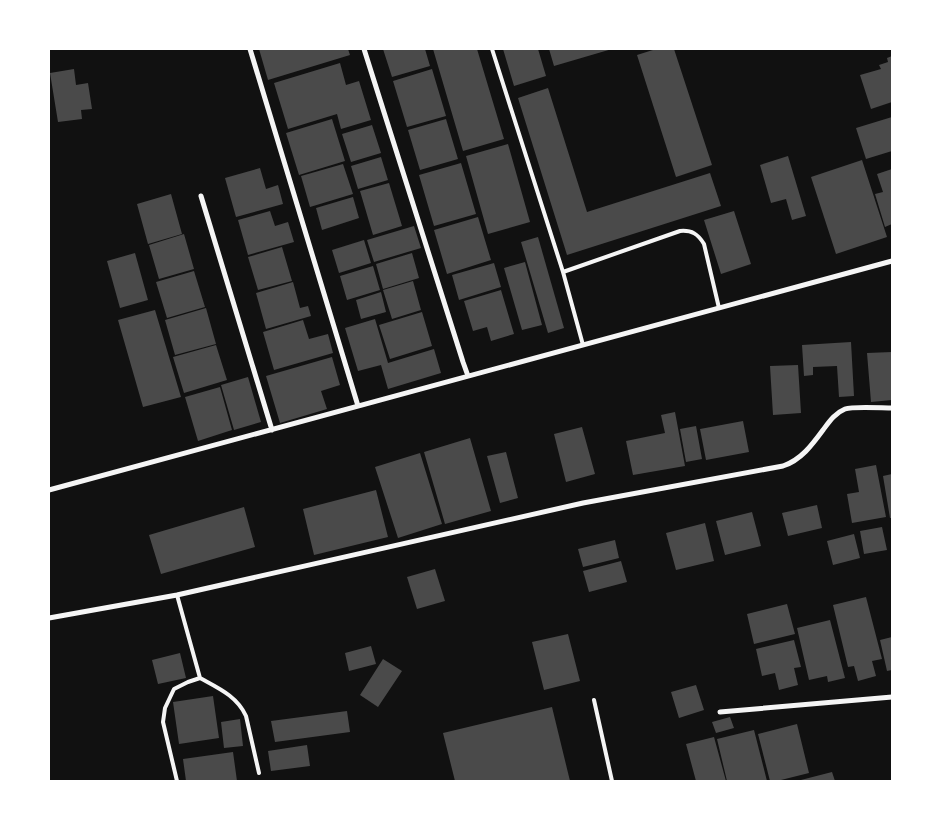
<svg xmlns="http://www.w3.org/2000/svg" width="941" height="830" viewBox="0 0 941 830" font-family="Lato,sans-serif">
<rect width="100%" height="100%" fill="#111"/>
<path fill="#4a4a4a" d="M259 49H348L350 55 268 80Z
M383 49H425L430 66 392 77Z
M433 49H477L504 139 463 151Z
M503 49H538L546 76 514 86Z
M549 49H612L554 66Z
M656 49H674L712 165 676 177 637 55Z
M892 56V102L871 109 860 75 881 69 879 65 888 62 887 58Z
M340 63 346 85 359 81 371 120 341 129 337 114 288 129 274 83Z
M74 69 76 85 88 83 92 109 81 110 82 119 58 122 50 73Z
M432 69 446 116 407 127 393 81Z
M548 88 587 212 710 173 721 206 567 255 518 98Z
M892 117V151L866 159 856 128Z
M332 119 345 161 299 175 286 133Z
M446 119 458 159 420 170 408 130Z
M372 125 381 153 351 162 342 134Z
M508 144 530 222 488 234 466 156Z
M788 156 806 216 792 220 786 199 771 203 760 165Z
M381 157 388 180 358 189 351 166Z
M862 160 887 237 836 254 811 177Z
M461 163 476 214 434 226 419 175Z
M343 164 353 194 310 207 301 176Z
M260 168 266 189 278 185 283 204 236 217 225 178Z
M892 169V224L885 227 875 194 883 192 877 174Z
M389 183 402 226 373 235 360 191Z
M171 194 182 234 148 244 137 204Z
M353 197 359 218 322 230 316 208Z
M270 211 275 226 288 222 294 242 248 255 238 220Z
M734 211 751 264 721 274 704 220Z
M478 217 491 260 447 274 434 230Z
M414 226 421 248 374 262 367 240Z
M184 234 194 269 159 279 149 245Z
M538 237 564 328 548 333 521 242Z
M364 240 371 263 339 273 332 250Z
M282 247 292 281 258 290 248 257Z
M135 253 148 300 120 308 107 261Z
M412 253 419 278 383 289 376 264Z
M525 262 542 325 522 330 504 268Z
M494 263 501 287 459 300 452 275Z
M373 266 380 290 347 300 340 276Z
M194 271 205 307 167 318 156 282Z
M413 281 421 310 392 319 383 290Z
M293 282 300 308 308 306 311 316 266 329 256 293Z
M501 290 514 334 491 341 487 327 473 331 464 301Z
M381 292 386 312 361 319 356 300Z
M206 308 216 344 175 355 165 320Z
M155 310 181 397 143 407 118 320Z
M422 312 432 346 390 359 379 325Z
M375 319 388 363 434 349 441 373 388 389 381 365 358 371 345 328Z
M303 320 309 339 328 334 333 353 274 370 263 332Z
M851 342 854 396 839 397 837 366 813 367V375L804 376 802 345Z
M216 345 227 380 184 393 173 357Z
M892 352V400L871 402 867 353Z
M332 357 340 385 321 391 327 409 280 423 266 376Z
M798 365 801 413 773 415 770 366Z
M248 377 261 422 234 430 221 385Z
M220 387 232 430 198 441 185 397Z
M675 412 685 466 633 475 626 441 665 433 661 415Z
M743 421 749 452 706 460 700 429Z
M696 426 702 459 686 462 680 429Z
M582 427 595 474 566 482 554 434Z
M470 438 491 511 445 524 424 452Z
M506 452 518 498 500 503 487 456Z
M420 453 442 524 398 538 375 467Z
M876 465 886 517 852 523 847 494 859 492 855 469Z
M892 474V518H890L883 476Z
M376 490 388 537 314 555 303 509Z
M817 505 822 528 788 536 782 513Z
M244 507 255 547 161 574 149 535Z
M752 512 761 546 725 555 716 521Z
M705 523 714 561 676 570 666 533Z
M882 527 887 550 864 554 860 531Z
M854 534 860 558 833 565 827 541Z
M615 540 619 558 583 567 578 549Z
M621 561 627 582 589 592 583 571Z
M435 569 445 601 417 609 407 577Z
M866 597 882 659 872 661 876 676 858 681 854 666 848 667 833 605Z
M787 604 795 634 754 644 747 614Z
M830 620 845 678 828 682 827 676 809 680 797 628Z
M568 634 580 681 544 690 532 642Z
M892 637V670L887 671 880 640Z
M794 640 801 667 794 668 798 685 779 690 775 673 762 676 756 649Z
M371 646 376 664 349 671 345 653Z
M180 653 186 678 158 684 152 660Z
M383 659 402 671 378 707 360 695Z
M696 685 704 710 679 718 671 692Z
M213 696 219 738 179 744 173 702Z
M552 707 570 781H455L443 733Z
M347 711 350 732 275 742 271 721Z
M730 717 734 728 716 733 712 722Z
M240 719 243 746 224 748 221 722Z
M797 724 809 773 777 781H770L758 734Z
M754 730 767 781H727L717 739Z
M714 737 726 781H696L686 744Z
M307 745 310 766 271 771 268 751Z
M233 752 237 781H207V780L186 781 183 759Z
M832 772 835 781H797Z"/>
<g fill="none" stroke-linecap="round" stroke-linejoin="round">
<path stroke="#f5f5f5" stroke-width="4" d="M492 49 563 272 583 345
M563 272 680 231C692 230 698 234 704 244L719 308
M177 595 200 678 188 682 174 689 165 708 163 722 177 781
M200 678C218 688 237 696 246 716L259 773
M594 700 612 781"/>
<path stroke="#f5f5f5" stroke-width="5" d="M250 49 358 406
M364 49 463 362 468 376
M201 196 272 430
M49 490 892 261
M49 618 177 595 583 503 783 466C801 460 812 445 823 430 829 422 835 413 845 409 853 406 882 408 892 408
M720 712 892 697"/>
</g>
<rect width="941" height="830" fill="none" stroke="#ffffff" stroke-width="100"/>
</svg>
